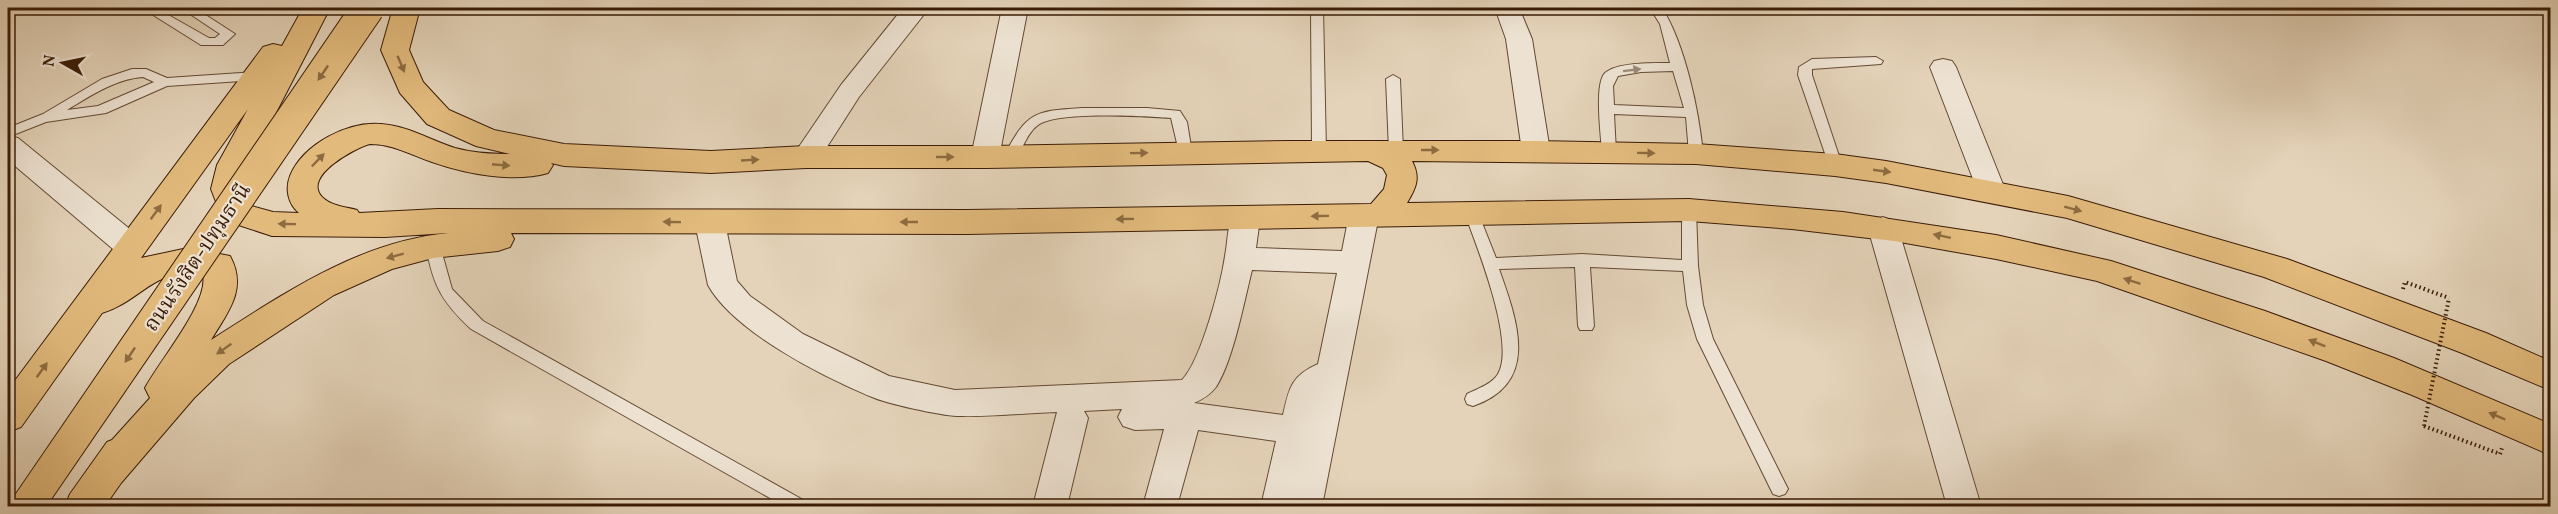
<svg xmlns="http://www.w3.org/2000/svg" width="2558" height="514" viewBox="0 0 2558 514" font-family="Vollkorn,'Noto Serif Thai',serif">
<rect width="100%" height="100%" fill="#e4d3b9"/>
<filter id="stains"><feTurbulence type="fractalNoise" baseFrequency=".00333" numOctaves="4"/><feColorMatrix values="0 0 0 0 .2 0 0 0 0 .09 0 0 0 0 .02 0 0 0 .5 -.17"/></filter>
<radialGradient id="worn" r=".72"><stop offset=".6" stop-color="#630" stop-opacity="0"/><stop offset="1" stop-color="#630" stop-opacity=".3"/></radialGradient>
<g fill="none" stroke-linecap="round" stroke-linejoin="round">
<defs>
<path id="service" d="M142 8H156L209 38H215L220 34 181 8H195L235 34 223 45H201Z
M1311 8H1323L1326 151 1319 156 1312 151Z
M1650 8H1662C1685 44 1699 111 1703 154L1701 157 1696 159 1689 154 1686 117 1614 114 1616 152 1609 157 1602 152C1601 135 1594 84 1605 73 1617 62 1654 63 1670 63L1660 24ZM1673 71 1684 108 1614 105 1613 86 1618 76 1641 72Z
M1876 57 1883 61 1881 64 1812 69V75L1842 165 1835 170 1830 168 1798 75 1799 67 1812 59Z
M132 69H146L167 78 256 72 263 76 256 80 167 86 106 113 46 122 8 137V128L43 114 102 79ZM143 77 154 82 98 106 67 110C90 96 115 79 143 77Z
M1393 75 1400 79 1403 150 1396 155 1389 150 1386 79Z
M1082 108H1147L1180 111 1187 122 1192 153 1185 158 1180 156 1171 118C1146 116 1056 111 1038 125 1027 133 1023 148 1016 159H1006L1004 156C1027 112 1034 111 1082 108Z
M1689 205 1696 210 1698 266 1703 305 1713 339 1788 489 1785 494 1779 496 1773 494 1697 339 1687 305 1683 271 1590 267 1594 326 1592 330H1580L1578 326 1575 267 1499 269C1517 320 1541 383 1473 406L1467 404 1465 399 1467 394C1477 389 1492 384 1498 374 1516 343 1477 247 1465 214L1467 210H1477L1496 258 1582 254 1682 260V210Z
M433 241 438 242 440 246 452 289 483 321 805 501 807 506H784L471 329C442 302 433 286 426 246L428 242Z"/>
<path id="minor" d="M903 8H929L859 97 816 164 806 167 796 164 792 157 841 85Z
M1002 8H1028L999 157 995 164 985 167 975 164 971 157Z
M1495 8H1519L1532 39 1550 151 1546 158 1536 160 1526 158 1522 151 1506 39Z
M1943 59 1952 61 1956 67 2006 192 2002 199 1992 202 1982 199 1978 192 1930 67 1934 61Z
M8 136 18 138 142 239 146 247 142 255 131 258 120 255 8 160Z
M1364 205 1374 208 1379 215 1322 506H1261L1276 441 1198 430 1177 506H1143L1164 429 1135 430 1123 426 1118 417 1122 409 1084 411 1088 418 1067 506H1033L1057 412C1024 413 990 417 957 416 939 415 888 404 872 397 823 377 733 331 708 285L695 223 700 216 710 213 720 216 725 223 737 281 750 296 803 334 889 376 955 390 1182 380C1201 361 1221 284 1225 256 1228 241 1227 224 1235 211L1245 208 1255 211 1260 218 1256 248 1342 251 1349 215 1354 208ZM1252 270 1337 273 1318 364C1291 376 1289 388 1283 415L1194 403C1203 399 1210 395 1216 387 1233 361 1244 302 1252 270Z
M1883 217 1893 221 1898 228 1981 506H1947L1868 228 1873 221Z"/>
<path id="primary" d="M303 8H330L249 165 243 189 248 205 273 212 299 213C288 204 285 189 290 176 303 144 348 121 381 124 408 126 430 140 455 148 473 153 492 154 510 154L476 146 427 124 400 93 381 50 393 8H420L409 50 423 82 449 110 494 130 564 144 711 151 806 146H985L1289 141H1536L1696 144 1835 154 1886 161 2068 196 2287 259 2486 333 2550 361V390L2462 353 2264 277 2067 218 1886 183 1835 176 1696 164 1412 161C1421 178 1416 188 1407 203L1689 199 1843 212 1996 235 2111 261 2265 311 2394 358 2550 424V455L2412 395 2326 361 2097 281 1996 259 1894 241 1792 229 1689 221 967 234 511 233 514 239 510 247 498 251 433 258 392 269 334 295 229 364 194 398 121 483 105 506H65L70 494 107 442 112 440 150 398 145 388C160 360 209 303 203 275 154 266 142 301 102 313L21 427 8 432V390L263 47 273 44 282 46ZM248 109 217 165 211 189 223 220 272 236 385 237 448 233C358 242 285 293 211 340 228 312 248 289 230 256L188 248 141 258ZM370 144C393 144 411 155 432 162 467 174 513 183 548 173L553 165 551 163 564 166 711 173 806 168H985L1368 161 1383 168 1387 175 1384 189 1371 204 967 210 438 209 359 213 357 210C346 207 331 206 322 197 302 176 355 148 370 144Z"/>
</defs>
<use href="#service" stroke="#644a33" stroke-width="2"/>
<use href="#minor" stroke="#644a33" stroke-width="2"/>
<use href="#primary" stroke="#3a1c06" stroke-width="2"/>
<path stroke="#3a1c06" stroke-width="4" stroke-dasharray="1.5 3" stroke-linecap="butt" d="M2403 289 2405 282 2449 298
M2424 426 2500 454 2502 448"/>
<use href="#service" fill="#ede2d2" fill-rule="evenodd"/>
<use href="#minor" fill="#ede2d2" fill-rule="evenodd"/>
<use href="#primary" fill="#e2ba7c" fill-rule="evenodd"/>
<defs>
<path id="primary-bridge" d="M27 506 368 8"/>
</defs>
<use href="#primary-bridge" stroke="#3a1c06" stroke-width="34" stroke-linecap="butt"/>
<path stroke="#3a1c06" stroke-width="4" stroke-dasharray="1.5 3" stroke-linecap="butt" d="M2424 426 2449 298"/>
<use href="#primary-bridge" stroke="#e2ba7c" stroke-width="32"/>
</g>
<defs><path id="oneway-solid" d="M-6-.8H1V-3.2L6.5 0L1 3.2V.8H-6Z" transform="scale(1.5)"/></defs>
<g fill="#8e6b41">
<use href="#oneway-solid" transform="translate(401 64) rotate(67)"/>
<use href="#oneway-solid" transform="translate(323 73) rotate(124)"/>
<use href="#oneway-solid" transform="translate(1430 150)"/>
<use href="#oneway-solid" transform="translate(1139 153) rotate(-1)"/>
<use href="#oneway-solid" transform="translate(1646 153) rotate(1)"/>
<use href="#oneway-solid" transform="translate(945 157)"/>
<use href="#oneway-solid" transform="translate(318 160) rotate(-46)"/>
<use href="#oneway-solid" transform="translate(750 160) rotate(-3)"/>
<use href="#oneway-solid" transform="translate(501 165) rotate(5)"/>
<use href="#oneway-solid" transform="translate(1882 171) rotate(8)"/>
<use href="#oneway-solid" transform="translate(2073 209) rotate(15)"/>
<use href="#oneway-solid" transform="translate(156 212) rotate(-54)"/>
<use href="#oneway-solid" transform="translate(1320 216) rotate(179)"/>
<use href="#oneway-solid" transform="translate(1125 219) rotate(179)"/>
<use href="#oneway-solid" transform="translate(672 222) rotate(-179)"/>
<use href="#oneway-solid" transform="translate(909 222) rotate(180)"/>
<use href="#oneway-solid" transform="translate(287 224) rotate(-179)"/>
<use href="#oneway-solid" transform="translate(1942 236) rotate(-168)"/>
<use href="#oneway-solid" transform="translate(395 256) rotate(165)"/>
<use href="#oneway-solid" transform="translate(2132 281) rotate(-162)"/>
<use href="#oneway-solid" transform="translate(2317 343) rotate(-158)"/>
<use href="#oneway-solid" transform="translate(224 349) rotate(145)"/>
<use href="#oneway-solid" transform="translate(130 355) rotate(124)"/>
<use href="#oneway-solid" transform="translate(42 370) rotate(-54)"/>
<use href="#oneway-solid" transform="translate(2497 416) rotate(-157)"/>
</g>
<use fill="#9c8976" href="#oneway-solid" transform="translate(1632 70) rotate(-7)"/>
<g text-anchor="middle" stroke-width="4.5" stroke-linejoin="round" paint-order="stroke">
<g font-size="21" fill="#3a1c06" stroke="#ede2d2">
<text transform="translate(197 257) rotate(-56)" y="7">ถนนรังสิต-ปทุมธานี</text>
</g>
</g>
<rect width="2558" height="514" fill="none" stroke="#e4d3b9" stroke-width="30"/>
<rect x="9" y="9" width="2540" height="496" fill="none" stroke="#3a1c06" stroke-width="3"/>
<rect x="15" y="15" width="2528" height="484" fill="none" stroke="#3a1c06" stroke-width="1.5"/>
<g transform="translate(63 63) rotate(279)" stroke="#ede2d2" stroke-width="4.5" paint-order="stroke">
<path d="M0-4.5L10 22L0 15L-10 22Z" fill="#3a1c06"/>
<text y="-9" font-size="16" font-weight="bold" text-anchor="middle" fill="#3a1c06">N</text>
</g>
<rect width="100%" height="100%" filter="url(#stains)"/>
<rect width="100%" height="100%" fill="url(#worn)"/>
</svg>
